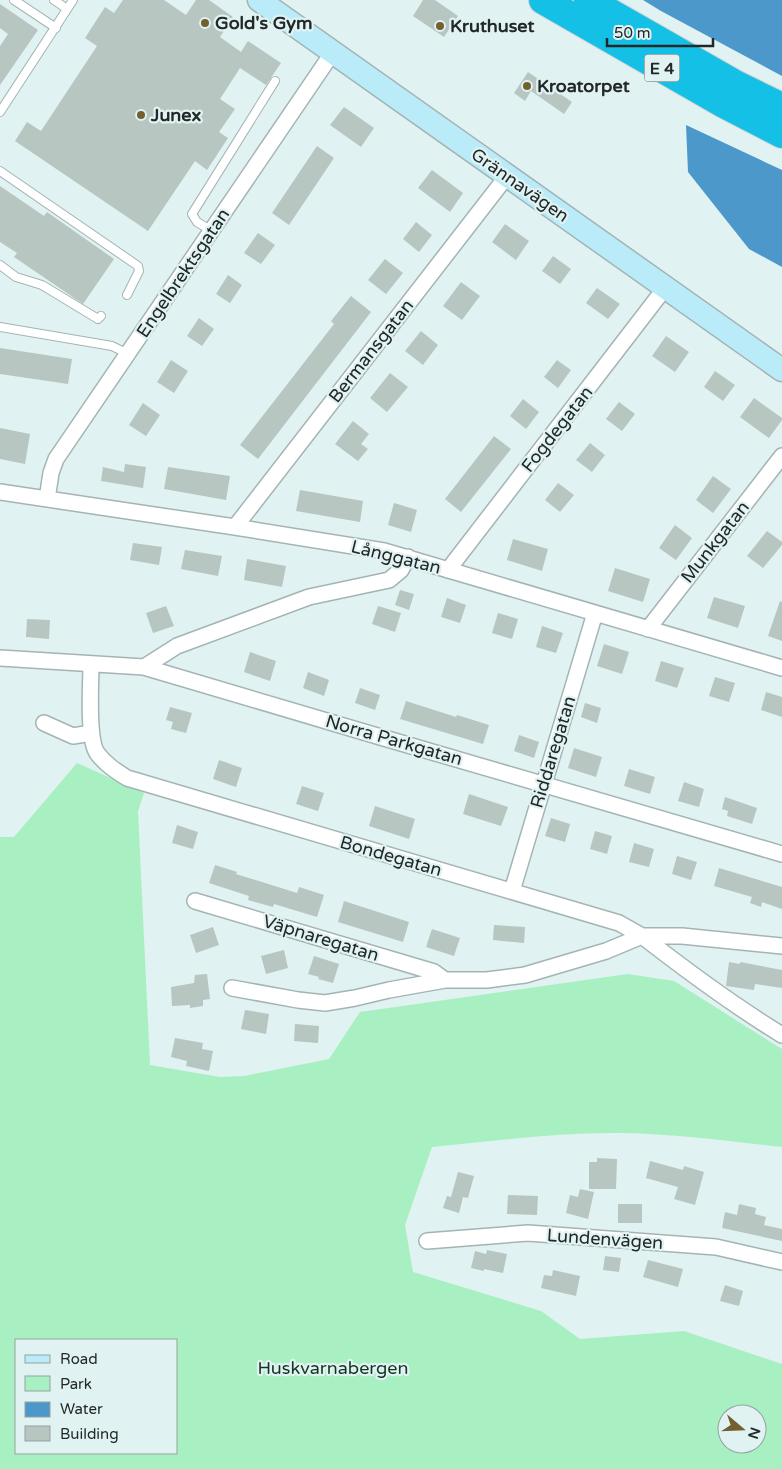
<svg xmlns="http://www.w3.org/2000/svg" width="782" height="1469" viewBox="0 0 782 1469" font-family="'Varela Round',sans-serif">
<rect width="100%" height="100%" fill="#e1f2f2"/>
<path fill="#a8f0c1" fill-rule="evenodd" d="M77 763 144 793 138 811 150 1065 220 1077 244 1076 329 1059 360 1012 628 974 674 981 782 1049V1147C729 1141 676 1134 622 1133 559 1132 495 1141 432 1147L405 1225 413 1272 541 1311 580 1339 684 1331 782 1364V1469H0V837H14ZM16 1340H176V1453H16ZM727 1414H757V1444H727Z"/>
<path fill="#4c98cb" d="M643 0H782V76L661 11Z
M686 125 782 170V267L749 249 688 172Z"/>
<path fill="#b7c6c1" d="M123 0H164L186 15 196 0H209L233 17 220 37 241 52 248 41 281 63 266 85 240 68 220 99 235 109 219 132 228 138 207 170 195 161 148 231 15 141 27 122 41 131 97 46 85 38 105 7 114 13Z
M423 0H435L458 16 444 37 413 16Z
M0 4 38 30 0 85V46L8 34 0 28Z
M528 72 572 102 564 114 531 91 525 101 514 93Z
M344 107 374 128 361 147 330 125Z
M317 146 334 158 289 225 272 213Z
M432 170 463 193 450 212 418 188Z
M0 186 44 216 47 212 114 259 83 304 14 257 17 253 0 242Z
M416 222 432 235 419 252 403 239Z
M505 224 529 241 516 260 492 242Z
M258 233 275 245 261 264 244 253Z
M553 256 571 269 560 284 542 271Z
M385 259 403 273 386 294 368 280Z
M228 275 242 285 230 303 216 294Z
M461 282 480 296 462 320 443 306Z
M597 288 620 304 608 319 586 303Z
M351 296 371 312 258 459 240 445 334 324 331 321Z
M199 318 214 329 202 346 187 336Z
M421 331 438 345 423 365 405 351Z
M666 336 689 352 675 372 652 356Z
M0 348 72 359 68 384 0 374Z
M171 360 188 371 174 393 157 382Z
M557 360 571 370 558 388 544 377Z
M715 371 735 385 723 401 704 387Z
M390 373 408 387 387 412 370 398Z
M754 398 782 418V420L769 438 740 417Z
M523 399 539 412 526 429 510 416Z
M619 402 635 414 622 431 606 419Z
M143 403 160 415 146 436 129 425Z
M353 421 369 434 361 444 368 449 358 461 335 444Z
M0 428 30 434 25 464 0 459Z
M494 436 511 449 461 512 445 499Z
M590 443 605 455 592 472 576 460Z
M125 464 146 467 143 488 101 481 103 467 124 472Z
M168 467 230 476 226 500 164 489Z
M713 476 731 489 713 513 696 500Z
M558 483 574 495 560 512 545 500Z
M300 490 363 501 360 522 296 511Z
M394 503 417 510 411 532 388 525Z
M675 525 692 538 676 560 659 548Z
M767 531 782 542V545L763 568 747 556Z
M513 539 548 549 542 571 507 560Z
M133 543 162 547 159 565 130 560Z
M185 550 222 556 218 576 181 569Z
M247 559 286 566 282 587 244 580Z
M615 568 650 579 643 602 608 591Z
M400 590 414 594 409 610 395 605Z
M714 597 745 606 738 628 707 618Z
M447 598 466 605 460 623 441 617Z
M780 601 782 602V641L768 636Z
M166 606 174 626 153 633 146 613Z
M378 606 401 613 395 632 372 624Z
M498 613 518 619 512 639 492 633Z
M27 619 50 620 49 639 26 637Z
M542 626 563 633 556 653 536 647Z
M604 644 629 652 622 674 597 666Z
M250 652 276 661 270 681 244 672Z
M661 661 684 668 677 688 655 681Z
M308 672 329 680 324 696 303 688Z
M715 677 735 683 729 702 709 696Z
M360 688 380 695 375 710 355 703Z
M766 692 782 697V717L761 710Z
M406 701 456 717 457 715 489 725 483 744 400 719Z
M585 703 601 708 597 723 581 717Z
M170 707 192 713 186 733 171 729 173 722 166 720Z
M519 735 539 742 534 758 514 751Z
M574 748 602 757 596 777 568 768Z
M219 760 242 768 236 787 213 779Z
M629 769 655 777 650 794 624 786Z
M684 782 704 789 699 807 678 801Z
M302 786 324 793 318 811 296 804Z
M469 794 508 807 501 826 463 814Z
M725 797 757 808 752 824 727 816 728 811 722 809Z
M375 806 415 819 409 839 369 826Z
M551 818 570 824 565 842 545 836Z
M177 825 198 832 193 849 172 843Z
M595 831 612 836 607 854 590 849Z
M634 843 654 849 649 867 629 862Z
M677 856 697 862 691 880 672 874Z
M215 865 237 872 236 874 297 893 299 887 324 895 317 917 274 904 273 907 248 900 249 896 209 883Z
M719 868 782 887V909L762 902 761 907 750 903 752 897 714 886Z
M344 901 409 922 403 942 338 922Z
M494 925 525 927 524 943 493 940Z
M213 927 219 945 196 953 190 935Z
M432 929 460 938 454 956 426 947Z
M284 950 288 968 266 974 261 956Z
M314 956 339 964 333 983 318 979 319 977 308 974Z
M729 962 740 964V962L782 970V988L755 984 754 990 726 986Z
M207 974 210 999 203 1000V1006L190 1008V1005L172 1006 171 987 194 983 195 975Z
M245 1010 269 1014 266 1034 241 1029Z
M295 1024 319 1026 318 1043 294 1041Z
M175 1038 203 1043 202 1049 213 1051 209 1071 186 1066 187 1061 171 1057Z
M597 1158 617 1159 616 1189H589V1162H597Z
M650 1161 683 1170 684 1166 704 1172 695 1205 674 1199 678 1187 646 1178Z
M458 1172 474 1176 468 1198 463 1197 459 1213 443 1208 447 1196 451 1197Z
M580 1189 594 1192 588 1219 566 1213 570 1195 578 1197Z
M508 1195 538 1196 537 1215 507 1214Z
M618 1204H642V1223H618Z
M739 1204 756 1208 755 1214 766 1217 764 1225 782 1229V1241L722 1228 725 1212 737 1215Z
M487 1250 507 1254 503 1273 484 1269V1271L471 1268 475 1251 486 1254Z
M605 1256 621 1258 619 1272 603 1270Z
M648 1260 683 1269 678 1287 643 1277Z
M553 1270 580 1276 576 1296 541 1288 544 1275 552 1276Z
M725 1285 743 1291 739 1306 720 1301Z"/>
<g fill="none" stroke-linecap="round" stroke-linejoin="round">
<defs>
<path id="lane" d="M14 0 56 28
M54 0 67 9
M0 112 73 0
M0 171 138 266 139 271 127 295
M212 231 197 222 192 214 275 81
M0 265 16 277 42 285 98 319 101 316
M0 327 112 346 128 354"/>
<path id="street" d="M0 492 235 527 384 551 782 668
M47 499 51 473 56 459 333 52
M235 527 507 176
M448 570 665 288
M648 629 782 456
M0 658 144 667 384 738 782 854
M91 664C91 684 87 738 97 753 105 764 116 771 127 778L619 923 642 936H682L782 946
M144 667 177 646 309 597 389 580 401 570 408 557
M44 723 73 736 91 733
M512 891 595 613
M195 901 434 972 445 980
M642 936C687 971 733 1005 782 1035
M232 988 298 1000 325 1003 355 998 389 990 445 980H487L525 975 606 951 642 936
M427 1241 528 1233 716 1247 782 1262"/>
<path id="secondary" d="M259 0 782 370"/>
<path id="highway" d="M543 0 724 104 782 134
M588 0 735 84 782 107"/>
</defs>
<use href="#lane" stroke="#a4b4b4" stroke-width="10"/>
<use href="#street" stroke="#a4b4b4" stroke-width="18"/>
<use href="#secondary" stroke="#a4b4b4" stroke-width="25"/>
<use href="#highway" stroke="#ced0d0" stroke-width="30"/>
<use href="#lane" stroke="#fff" stroke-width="8"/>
<use href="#street" stroke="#fff" stroke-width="15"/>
<use href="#secondary" stroke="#b9ecf8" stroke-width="22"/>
<use href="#highway" stroke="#15c0e6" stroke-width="28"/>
</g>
<g fill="#71612f" stroke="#e1f2f2" stroke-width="2">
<circle cx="205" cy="23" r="5"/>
<circle cx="440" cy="26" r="5"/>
<circle cx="527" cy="86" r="5"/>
<circle cx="141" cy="115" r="5"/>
</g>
<g text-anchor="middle" stroke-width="4.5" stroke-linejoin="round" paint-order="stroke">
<rect fill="#e1f2f2" stroke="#5b6565" stroke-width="1" x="644.5" y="54.5" width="35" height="27" rx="4"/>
<g font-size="16" font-weight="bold" fill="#222828">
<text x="662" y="74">E 4</text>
</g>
<g font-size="18" font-weight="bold" fill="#222828" stroke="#e1f2f2" text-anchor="start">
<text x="215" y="29">Gold's Gym</text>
<text x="450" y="32">Kruthuset</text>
<text x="537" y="92">Kroatorpet</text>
<text x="151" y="121">Junex</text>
</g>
<g font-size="18" fill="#222828" stroke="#e1f2f2">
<text transform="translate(520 185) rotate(35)" y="6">Grännavägen</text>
<text transform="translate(183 273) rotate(-56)" y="6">Engelbrektsgatan</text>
<text transform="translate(371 351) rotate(-52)" y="6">Bermansgatan</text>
<text transform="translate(557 429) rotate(-52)" y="6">Fogdegatan</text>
<text transform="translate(715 542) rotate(-52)" y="6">Munkgatan</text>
<text transform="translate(396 557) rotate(14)" y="6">Långgatan</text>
<text transform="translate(394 740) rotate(16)" y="6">Norra Parkgatan</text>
<text transform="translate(553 752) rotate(-73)" y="6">Riddaregatan</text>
<text transform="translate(391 856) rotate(16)" y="6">Bondegatan</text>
<text transform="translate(321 938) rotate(17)" y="6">Väpnaregatan</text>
<text transform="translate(605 1239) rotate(4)" y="6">Lundenvägen</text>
</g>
<g font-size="18" fill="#123521" stroke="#e1f2f2">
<text x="333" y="1374">Huskvarnabergen</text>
</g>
</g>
<rect x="15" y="1339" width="162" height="115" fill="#e1f2f2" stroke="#95a1a1"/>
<rect x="25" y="1355" width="25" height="8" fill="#b9ecf8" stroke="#95a1a1"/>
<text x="60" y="1364" font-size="15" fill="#222828">Road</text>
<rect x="25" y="1376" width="25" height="15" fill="#a8f0c1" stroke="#95a1a1"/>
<text x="60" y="1389" font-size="15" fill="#222828">Park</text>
<rect x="25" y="1402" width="25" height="15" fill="#4c98cb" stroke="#95a1a1"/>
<text x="60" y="1414" font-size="15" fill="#222828">Water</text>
<rect x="25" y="1426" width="25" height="15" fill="#b7c6c1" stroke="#95a1a1"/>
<text x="60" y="1439" font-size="15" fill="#222828">Building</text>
<g transform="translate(742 1429) rotate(109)"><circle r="24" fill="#e1f2f2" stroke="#95a1a1"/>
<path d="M0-4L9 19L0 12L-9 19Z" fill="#71612f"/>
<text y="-8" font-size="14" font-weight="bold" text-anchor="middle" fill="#222828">N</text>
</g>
<path d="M607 38v8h106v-8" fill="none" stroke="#222828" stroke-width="2.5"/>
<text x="614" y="38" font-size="15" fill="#222828" stroke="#e1f2f2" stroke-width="4" paint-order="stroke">50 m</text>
</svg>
